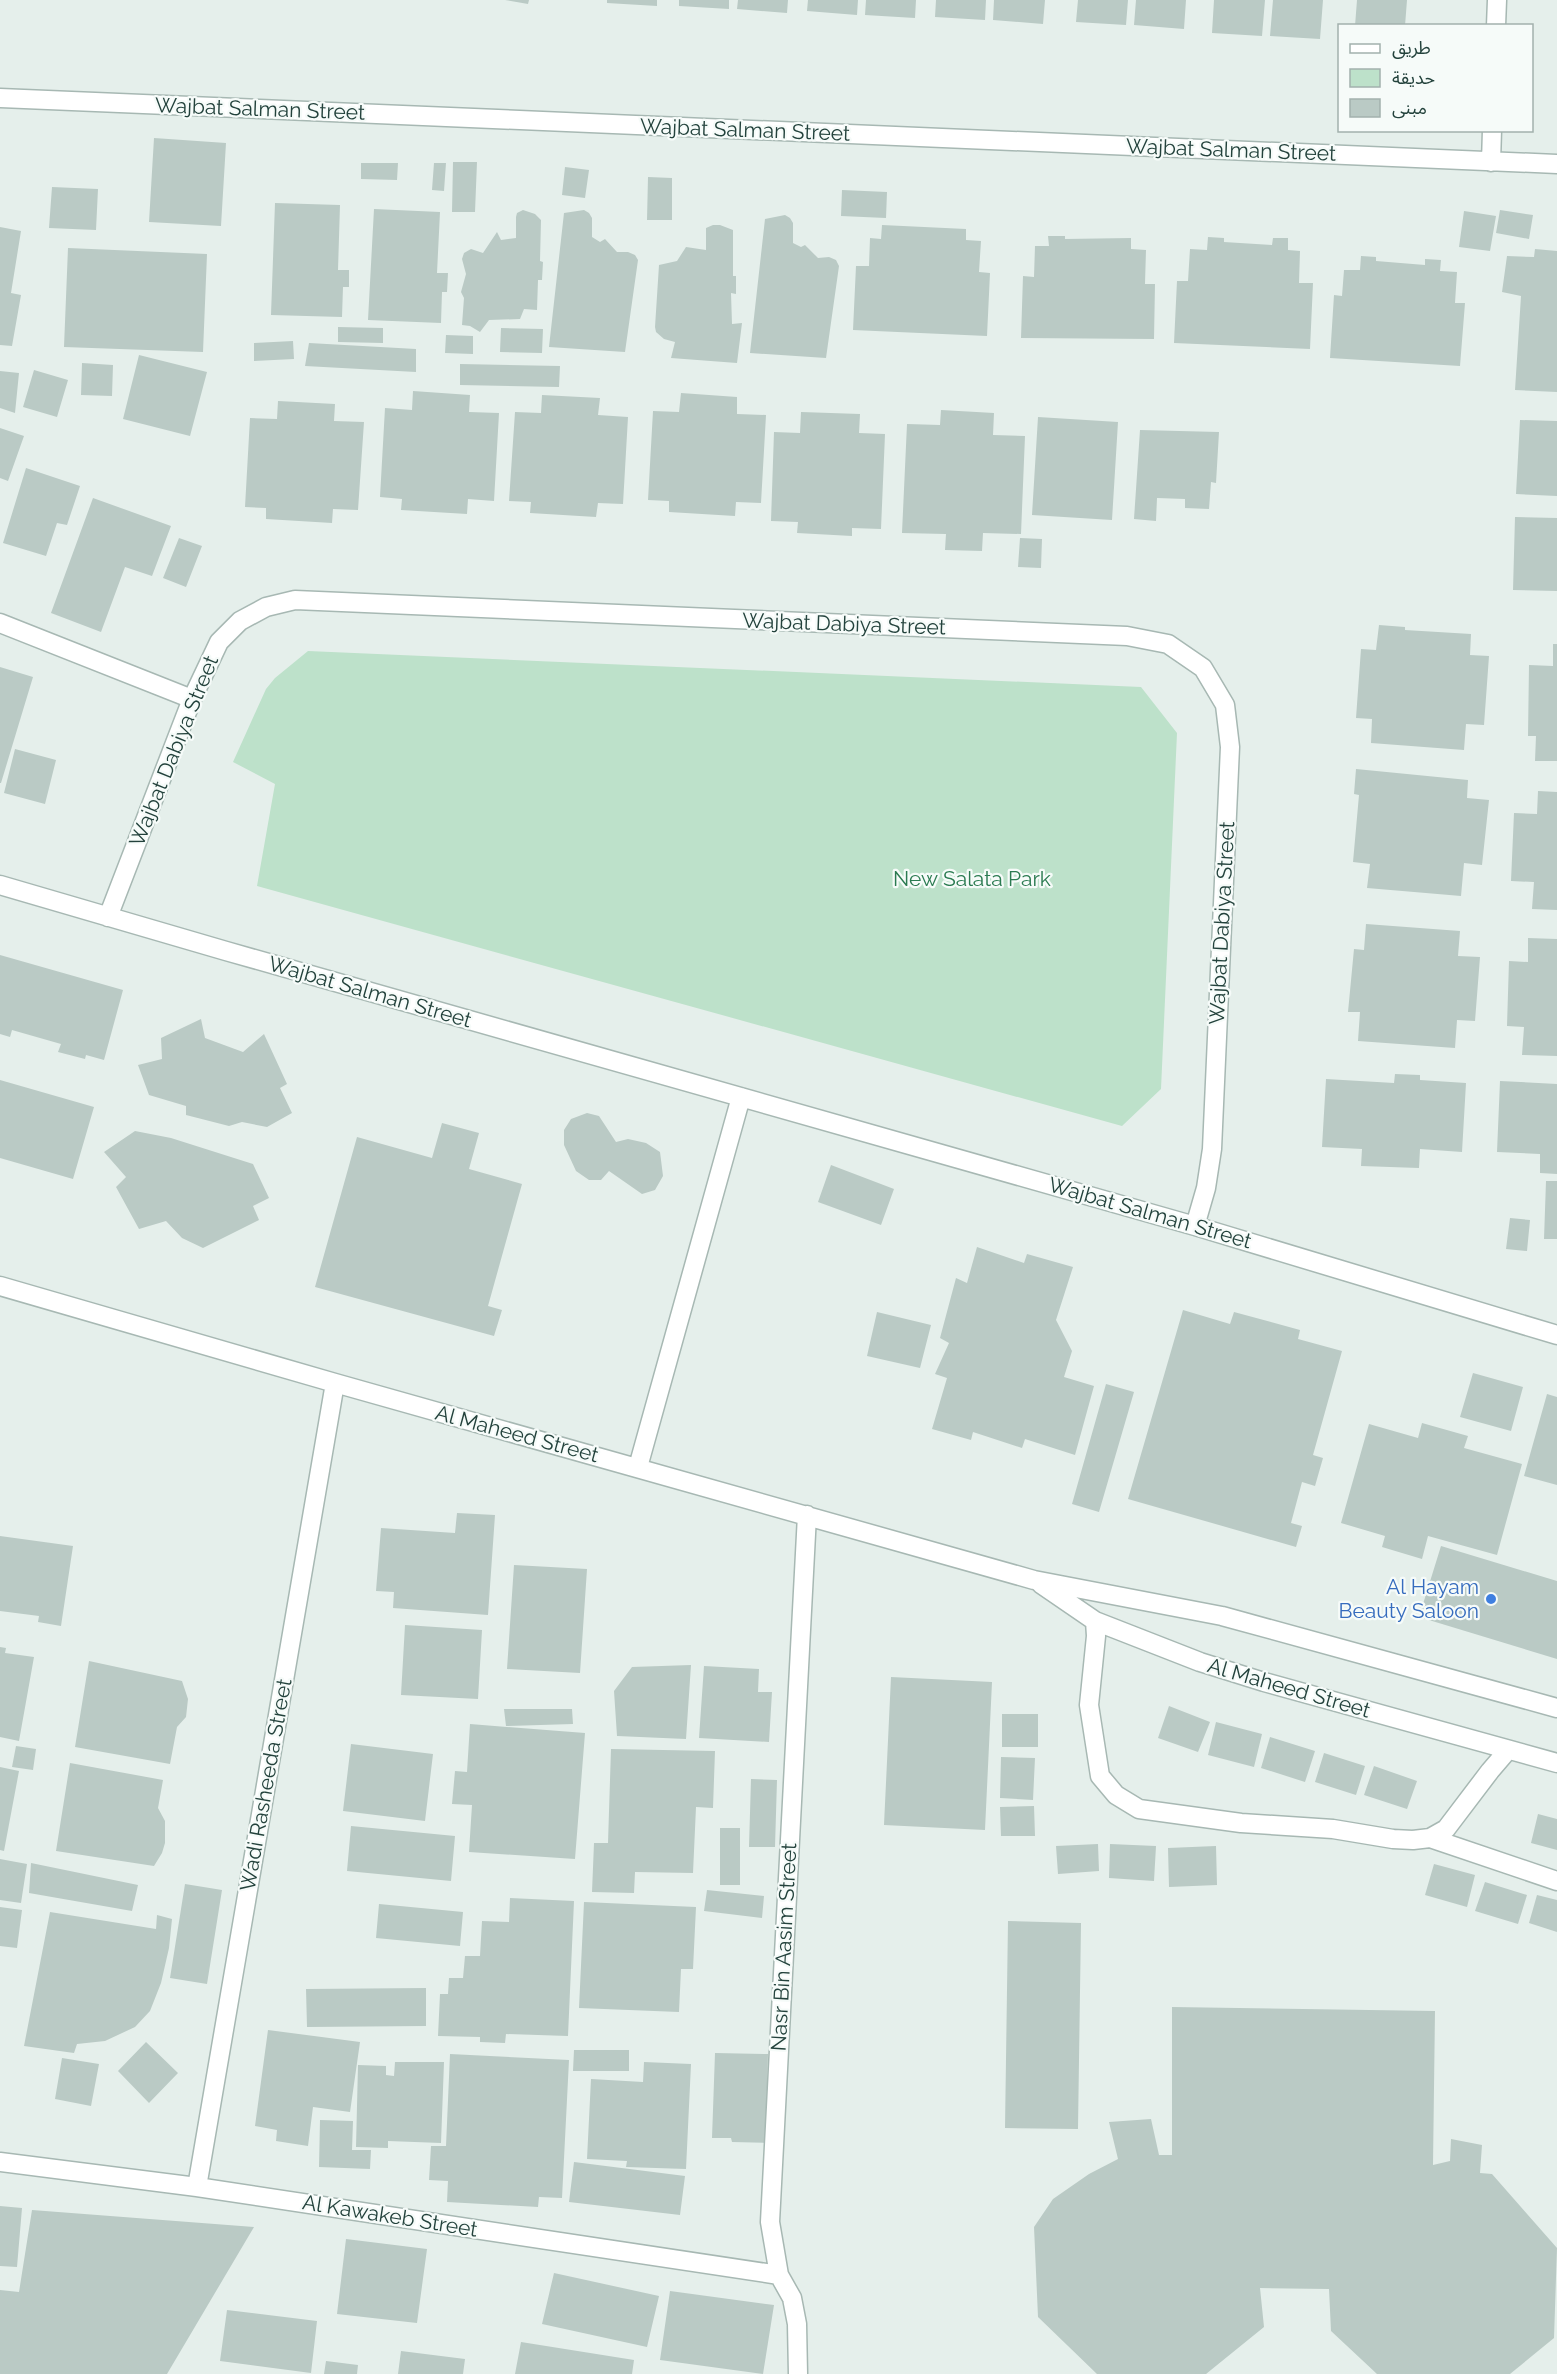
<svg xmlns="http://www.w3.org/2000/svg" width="1557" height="2374" viewBox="0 0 1557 2374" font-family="Raleway,'Noto Sans Arabic',sans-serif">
<rect width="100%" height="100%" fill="#e5efeb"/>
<path fill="#bde1ca" d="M308 651 1141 687 1177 733 1161 1089 1122 1126 257 886 275 784 233 762 266 689 275 678Z"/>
<path fill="#bacac5" d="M505 0H529L528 4Z
M607 0H657V6L607 3Z
M679 0H729V9L679 6Z
M738 0H788L787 13 737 9Z
M808 0H858L857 15 807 11Z
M866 0H916L915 18 865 15Z
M936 0H986L985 20 935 17Z
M994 0H1045L1043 24 993 20Z
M1078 0H1128L1126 25 1076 22Z
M1136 0H1186L1184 29 1134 25Z
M1214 0H1265L1262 36 1212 33Z
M1273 0H1323L1320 39 1270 36Z
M1357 0H1407L1405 26H1355Z
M154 138 226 143 221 226 149 222Z
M453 162H477L475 212H452Z
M361 163H398L397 180 361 179Z
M434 163H446L444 191 432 190Z
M565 167 589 170 585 198 562 195Z
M648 177 672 178V220H647Z
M52 187 98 189 96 230 49 228Z
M842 190 887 192 886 218 841 216Z
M275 203 340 205 338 270H349V287H343L342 317 271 315Z
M374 209 440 212 437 273H448L447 292H442L441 323 368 320Z
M523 210 535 214 541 220 540 261 543 262 542 280H538L537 310 524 309 520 319 489 320 480 332 470 326 462 325 464 298 461 292 466 274 462 259 464 253 471 249 483 253 497 232 501 240 516 238V217L517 213Z
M584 210 589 213 592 218V237L600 242 605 239 617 252H628L635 255 638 260 625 352 549 347 564 213Z
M1500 210 1533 215 1529 239 1496 233Z
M1464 211 1496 216 1490 251 1459 247Z
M785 215 790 218 793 223V243L801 247 805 245 818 258 829 257 836 260 839 266 826 358 750 353 765 219Z
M713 225H720L733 230V276H736V294L731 293 732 324 742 323 737 363 671 358 675 342 664 339 656 332 655 327 659 265 677 261 686 247 706 250V228Z
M882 225 966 229V240L981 241 979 272 990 273 987 336 853 330 856 266H869L870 238 881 239Z
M0 227 21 231 11 293 21 295 12 346 0 345Z
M1048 236H1065V239L1131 238V249L1146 250 1145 284H1155L1154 339 1021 338 1023 276 1034 277 1035 246H1049Z
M1208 237 1224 238V242L1272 245 1273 238H1288V250L1300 251 1299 283H1313L1310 349 1174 343 1177 281H1188L1190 249 1207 250Z
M68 248 207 254 203 352 64 347Z
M1535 249 1557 251V392L1515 390 1521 296 1502 292 1507 256 1534 257Z
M1361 256 1376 257V261L1425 265V259L1441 260 1440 271 1457 272 1455 303H1465L1460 366 1330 358 1334 295 1342 296 1344 270H1360Z
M338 327 383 328V343L338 342Z
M501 328 543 329 542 353 500 352Z
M446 335 473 336V354L445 353Z
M293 341 294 359 254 361V343Z
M309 343 416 349V372L305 366Z
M139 355 207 372 190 436 123 419Z
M82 363 113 365 112 396 81 395Z
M460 364 560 366 559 387 460 385Z
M34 370 68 380 57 417 23 407Z
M0 371 19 373 15 413 0 408Z
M413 391 470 395 469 412 499 413 494 501 468 499 467 514 401 510 402 499 380 497 385 408 412 410Z
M681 393 737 397V414L766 415 761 503 736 502 735 516 669 512V501L648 500 653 411 679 412Z
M542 395 600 398 598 415 628 417 623 504 598 503 596 517 530 513 531 502 509 501 515 412 541 413Z
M278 401 335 404 334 421 364 422 358 510 333 509 332 523 266 519V508L245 507 250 418 277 419Z
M941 410 994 413 993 435 1025 436 1021 534 983 533 982 551 945 550 946 534 902 533 907 424 940 425Z
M801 412 860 414 859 433 885 434 881 529 852 528V536L797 533 798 522 771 521 774 432 800 433Z
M1038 417 1118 422 1112 520 1032 515Z
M1520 420 1557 421V496L1516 494Z
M0 428 24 436 8 481 0 478Z
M1140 430 1219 432 1216 483 1211 482 1209 509 1185 508V499L1157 498 1156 521 1134 519Z
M26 468 80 486 67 525 57 523 46 556 3 543Z
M93 498 171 526 152 576 125 567 101 632 51 613Z
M1515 517 1557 518V591L1513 590Z
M179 538 202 546 186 587 163 578Z
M1020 538 1042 539 1041 568 1018 567Z
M1379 625 1405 627V630L1471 634 1470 655 1489 656 1484 725 1466 724 1464 750 1371 743 1372 719 1356 718 1361 649 1376 650Z
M1553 644H1557V761H1535L1536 736H1528L1529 665 1553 666Z
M0 667 33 677 1 783H0Z
M15 749 56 760 45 804 4 793Z
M1356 769 1468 780 1467 798 1489 800 1482 865 1464 863 1461 896 1367 888 1370 864 1353 862 1359 795 1354 794Z
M1538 791 1557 792V910L1532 909 1534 882 1511 881 1514 813 1537 814Z
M1366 924 1460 931 1458 956 1480 957 1475 1021 1457 1020 1455 1048 1358 1041 1360 1012H1348L1354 949 1364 950Z
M1528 938 1557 939V1056L1522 1055 1524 1027 1507 1026 1509 961 1528 962Z
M0 955 123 990 104 1060 86 1055 85 1059 58 1052 61 1044 12 1030 10 1037 0 1034Z
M201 1019 205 1038 243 1052 264 1034 287 1084 280 1088 292 1113 267 1127 242 1122 229 1126 186 1115V1106L149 1095 138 1065 162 1059 161 1038Z
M1395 1074 1420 1075V1080L1466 1083 1462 1152 1420 1149 1419 1168 1361 1166 1362 1149 1322 1147 1326 1079 1394 1083Z
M0 1080 94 1107 73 1179 0 1158Z
M1500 1081 1557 1084V1174L1540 1173V1154L1497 1152Z
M587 1113 599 1116 616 1142 628 1139 646 1143 660 1152 663 1176 655 1190 642 1194 609 1171 601 1180H589L576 1171 564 1145V1130L571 1119Z
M442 1123 479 1133 469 1169 522 1184 488 1306 502 1310 494 1336 315 1287 357 1137 432 1158Z
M135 1131 171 1138 253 1164 269 1198 253 1206 259 1220 203 1248 182 1238 166 1221 139 1229 116 1187 126 1177 104 1152Z
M831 1165 894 1189 881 1225 818 1202Z
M1546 1181H1557V1239H1544Z
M1510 1218 1530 1220 1527 1251 1506 1249Z
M977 1247 1024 1263 1027 1254 1073 1267 1056 1320 1072 1351 1064 1377 1094 1386 1075 1455 1025 1439 1022 1448 973 1432 971 1440 932 1429 947 1378 935 1374 949 1343 940 1338 956 1278 967 1283Z
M1183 1310 1230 1324 1234 1312 1300 1330 1298 1339 1342 1351 1313 1455 1323 1458 1315 1486 1302 1482 1291 1523 1302 1526 1296 1547 1128 1499Z
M877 1312 931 1325 920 1368 867 1356Z
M1473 1373 1523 1387 1511 1431 1460 1417Z
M1106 1384 1134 1392 1099 1512 1072 1504Z
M1547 1394 1557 1397V1485L1524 1476Z
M1422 1423 1468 1436 1464 1448 1522 1464 1497 1555 1428 1536 1422 1559 1382 1547 1385 1536 1341 1523 1369 1424 1418 1438Z
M457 1513 495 1515 488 1615 393 1608 394 1592 376 1591 381 1528 455 1533Z
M0 1536 73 1546 61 1626 38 1622 39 1616 0 1611Z
M1441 1546 1557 1581V1659L1419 1617Z
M514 1565 587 1569 580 1673 507 1669Z
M405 1625 482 1630 478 1699 401 1695Z
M0 1647 6 1648 5 1653 34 1657 19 1741 0 1737Z
M89 1661 182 1681 188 1699 186 1717 177 1727 170 1764 75 1747Z
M691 1665 686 1739 617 1736 614 1691 632 1667Z
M704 1666 759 1669 758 1692H772L769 1742 699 1738Z
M891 1677 992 1682 985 1830 884 1825Z
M1169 1706 1210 1722 1198 1752 1158 1738Z
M504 1709H572L573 1724 506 1726Z
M1002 1714H1038V1747H1002Z
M1216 1722 1262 1734 1254 1767 1208 1755Z
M470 1724 585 1733 575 1859 469 1852 472 1805 452 1804 455 1771 467 1772Z
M1270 1737 1315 1751 1305 1782 1261 1768Z
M351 1744 433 1754 425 1821 343 1811Z
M16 1746 36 1749 33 1770 12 1767Z
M611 1749 715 1751 713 1808 696 1807 693 1873 635 1872 634 1893 592 1892 594 1843H608Z
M1324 1753 1365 1766 1356 1795 1315 1782Z
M1001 1757 1035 1758 1033 1800 1000 1798Z
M70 1763 163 1780 158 1808 165 1821V1843L162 1853 154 1866 56 1851Z
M1374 1766 1417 1781 1407 1809 1364 1795Z
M0 1767 19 1771 4 1851 0 1850Z
M751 1779 777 1780 775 1847H749Z
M1034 1806 1035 1836H1001L1000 1807Z
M1538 1814 1557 1819V1850L1531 1843Z
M351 1826 455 1836 451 1881 347 1871Z
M720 1828H740V1885H720Z
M1098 1844 1099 1871 1058 1874 1056 1846Z
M1110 1844 1156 1846 1154 1881 1109 1878Z
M1216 1846 1217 1885 1169 1887 1168 1848Z
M0 1859 27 1864 21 1903 0 1900Z
M31 1863 138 1885 132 1911 29 1893Z
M1434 1864 1475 1875 1467 1907 1425 1895Z
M1485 1882 1527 1895 1518 1924 1475 1911Z
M185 1884 222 1890 207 1984 170 1978Z
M707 1890 764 1896 762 1918 704 1911Z
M1537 1895 1557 1900V1932L1529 1923Z
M510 1898 574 1901 568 2036 506 2034 505 2043 480 2042V2037L438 2036 440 1994H448L449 1978H463L465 1956H480L482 1921 509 1922Z
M584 1902 696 1907 693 1969H681L679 2012 579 2008Z
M379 1904 463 1912 460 1946 376 1938Z
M0 1907 22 1910 17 1948 0 1946Z
M50 1912 156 1929 157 1915 172 1919 169 1948 161 1983 150 2011 135 2027 105 2041 77 2044 74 2053 24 2046Z
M1008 1921 1081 1923 1078 2129 1005 2128Z
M426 1988V2026L307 2027 306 1989Z
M1172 2007 1435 2011 1433 2165 1450 2161 1451 2139 1482 2145 1480 2173 1492 2174 1557 2248 1554 2338 1510 2374H1377L1331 2331 1329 2289 1260 2288 1264 2327 1206 2374H1097L1038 2317 1034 2227 1053 2199 1089 2174 1118 2159 1109 2122 1151 2119 1159 2155H1172Z
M268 2030 360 2042 350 2112 313 2107 308 2146 276 2141 277 2130 255 2126Z
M146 2042 178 2073 149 2103 118 2071Z
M574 2050H629V2071H573Z
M715 2053 768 2054 766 2120 770 2143 732 2142 731 2138H712Z
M450 2054 569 2060 562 2198 539 2197 538 2207 447 2202 448 2181 429 2180 431 2146H446Z
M62 2058 99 2064 91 2106 55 2099Z
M395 2062H444L441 2143 388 2141V2148L356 2147 358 2065 386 2066V2075L394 2076Z
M644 2062 691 2064 686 2169 626 2167 627 2161 587 2159 591 2079 643 2082Z
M320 2120 353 2121 352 2150H371L370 2169 319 2167Z
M574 2162 685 2176 680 2215 569 2202Z
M0 2206 22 2208 17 2267 0 2266Z
M32 2210 254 2227 167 2374H0V2290L19 2292Z
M346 2239 427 2249 417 2323 337 2314Z
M554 2273 659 2296 647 2347 542 2324Z
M670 2291 774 2305 763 2374 660 2360Z
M227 2310 317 2321 311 2373 220 2361Z
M521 2342 634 2360 632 2374H515Z
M401 2351 465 2359 463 2374H398Z
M326 2361 358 2365 357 2374H324Z"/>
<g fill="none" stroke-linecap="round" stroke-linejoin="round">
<defs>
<path id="minor" d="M1496 26 1497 0
M0 98 1557 164
M1491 162 1492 130
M0 623 192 699
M0 885 226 951 1195 1226 1557 1335
M108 917 192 699 219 642 240 621 266 607 295 600 1127 636 1168 644 1203 668 1225 705 1230 747 1212 1149 1206 1188 1195 1226
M0 1286 335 1383 1034 1580 1222 1616 1557 1708
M638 1467 741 1097
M1041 1584 1095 1621 1200 1662 1264 1682 1557 1763
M1095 1621 1096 1636 1089 1705 1100 1776 1116 1795 1139 1809 1241 1823 1333 1829 1393 1839 1413 1840 1430 1838 1446 1829 1490 1771 1508 1750
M1430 1838 1557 1881
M0 2162 197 2187 779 2275
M197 2187 335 1383
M798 2374 797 2324 792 2298 779 2275 770 2222 807 1515"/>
</defs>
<use href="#minor" stroke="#a7b8b3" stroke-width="21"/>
<use href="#minor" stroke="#fff" stroke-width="18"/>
</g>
<circle fill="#3f7fe0" stroke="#f6fbf9" stroke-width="2" cx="1491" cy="1599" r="6"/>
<g text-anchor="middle" stroke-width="4.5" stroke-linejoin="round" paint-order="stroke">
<g font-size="21" fill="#23423c" stroke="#f6fbf9">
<text transform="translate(260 109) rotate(2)" y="7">Wajbat Salman Street</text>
<text transform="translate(745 130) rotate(2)" y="7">Wajbat Salman Street</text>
<text transform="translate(1231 150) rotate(2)" y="7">Wajbat Salman Street</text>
<text transform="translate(844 624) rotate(2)" y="7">Wajbat Dabiya Street</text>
<text transform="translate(174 751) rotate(-68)" y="7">Wajbat Dabiya Street</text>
<text transform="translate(1222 923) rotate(-87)" y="7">Wajbat Dabiya Street</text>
<text transform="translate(370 992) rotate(16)" y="7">Wajbat Salman Street</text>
<text transform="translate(1150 1213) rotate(16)" y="7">Wajbat Salman Street</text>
<text transform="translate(517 1434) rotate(15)" y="7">Al Maheed Street</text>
<text transform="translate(1289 1688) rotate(16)" y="7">Al Maheed Street</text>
<text transform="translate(266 1785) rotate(-80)" y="7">Wadi Rasheeda Street</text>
<text transform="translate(784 1947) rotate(-87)" y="7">Nasr Bin Aasim Street</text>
<text transform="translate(390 2216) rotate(9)" y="7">Al Kawakeb Street</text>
</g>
<g font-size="21" fill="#2b7b51" stroke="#f6fbf9">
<text x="972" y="886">New Salata Park</text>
</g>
<g font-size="21" fill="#366cbe" stroke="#f6fbf9" text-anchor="end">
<text x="1479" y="1594">Al Hayam<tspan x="1479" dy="24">Beauty Saloon</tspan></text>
</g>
</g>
<rect x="1338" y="24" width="195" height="108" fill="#f6fbf9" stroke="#a2b1ad" stroke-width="1.5"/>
<rect x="1350" y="44" width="30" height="9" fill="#ffffff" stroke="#a2b1ad" stroke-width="1.5"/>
<text x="1392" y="54" font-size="18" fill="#23423c">طريق</text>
<rect x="1350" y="69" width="30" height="18" fill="#bde1ca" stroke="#a2b1ad" stroke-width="1.5"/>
<text x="1392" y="84" font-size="18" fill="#23423c">حديقة</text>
<rect x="1350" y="99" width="30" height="18" fill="#bacac5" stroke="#a2b1ad" stroke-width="1.5"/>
<text x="1392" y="114" font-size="18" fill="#23423c">مبنى</text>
</svg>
